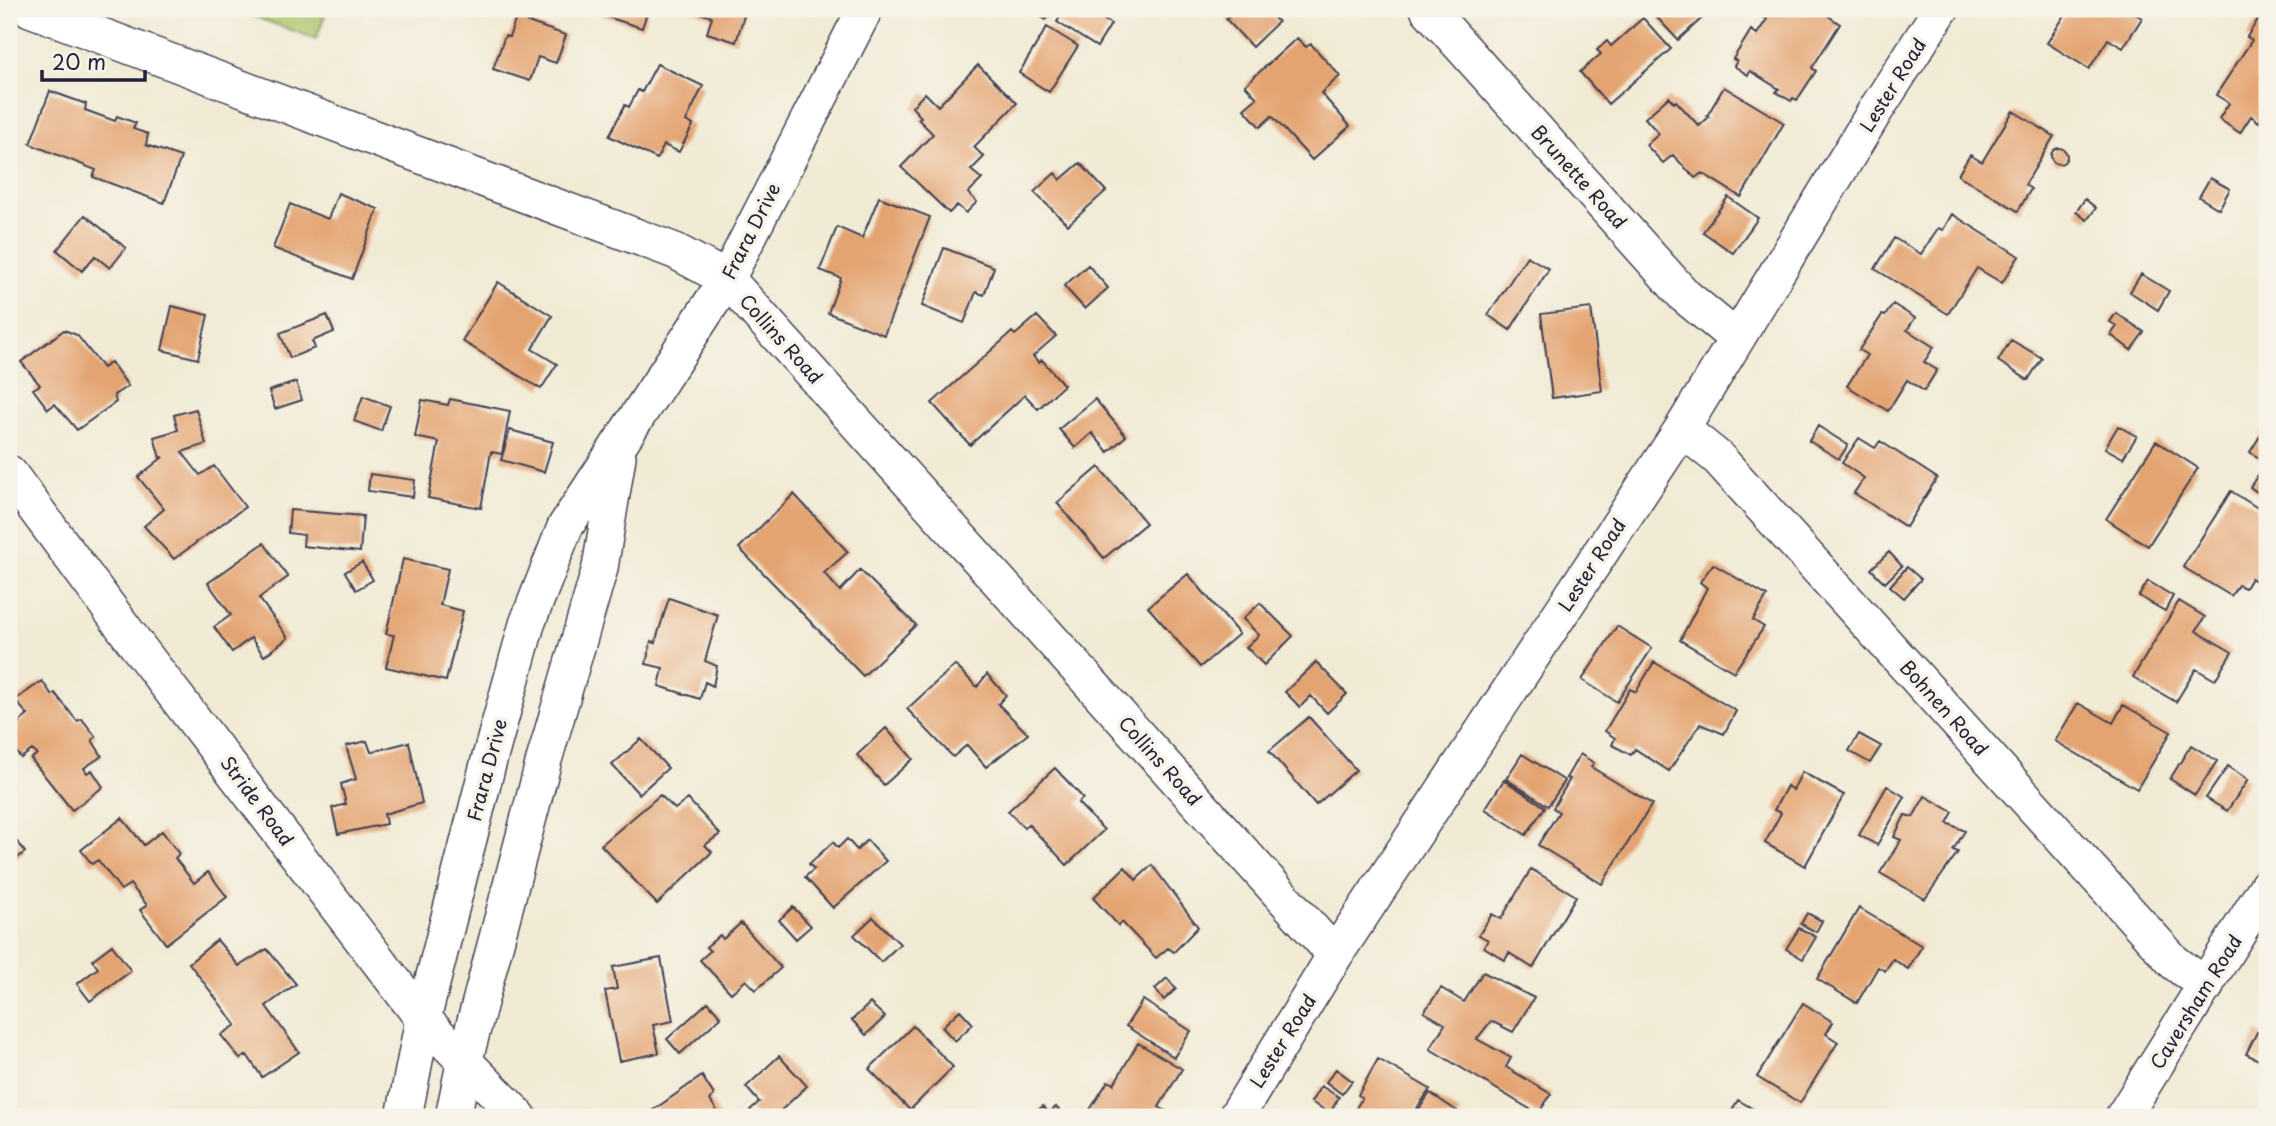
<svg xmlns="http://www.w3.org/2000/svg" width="2276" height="1126" viewBox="0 0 2276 1126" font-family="'Playpen Sans',sans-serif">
<rect width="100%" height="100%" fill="#f7f3e8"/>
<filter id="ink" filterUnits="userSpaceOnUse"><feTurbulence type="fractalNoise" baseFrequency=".0143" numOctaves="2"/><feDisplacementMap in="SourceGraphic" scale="14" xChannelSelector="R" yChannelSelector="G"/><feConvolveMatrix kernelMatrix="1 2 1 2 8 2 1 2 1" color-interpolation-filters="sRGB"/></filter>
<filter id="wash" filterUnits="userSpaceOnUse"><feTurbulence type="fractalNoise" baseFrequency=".00686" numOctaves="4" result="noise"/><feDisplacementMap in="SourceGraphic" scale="28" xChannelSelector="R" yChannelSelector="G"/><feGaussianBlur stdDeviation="1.57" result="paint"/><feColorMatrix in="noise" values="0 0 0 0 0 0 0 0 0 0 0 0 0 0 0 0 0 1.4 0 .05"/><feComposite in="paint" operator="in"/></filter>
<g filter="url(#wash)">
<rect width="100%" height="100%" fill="#f1ebd5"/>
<path fill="#aec56a" stroke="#687452" stroke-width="2" d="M233 9H327L316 39Z"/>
<g id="blocks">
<path fill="#e4a472" d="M582 9H646L648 10 642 28Z
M688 9H746L736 42 707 33 712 17Z
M1028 9H1053L1046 20Z
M1065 9H1086L1111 24 1097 47 1057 22Z
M1221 9H1266L1278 22 1252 47 1226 19 1229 17Z
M1649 9H1712L1678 40Z
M1764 9H1831L1827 15 1840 24 1812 68 1816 71 1797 100 1793 98 1791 101 1776 92 1779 89 1750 71 1748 75 1734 66 1737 61 1733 59 1751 30 1757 34 1767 19 1760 15Z
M2069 9H2134L2132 12 2142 18 2123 48 2108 39 2089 69 2047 43Z
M2267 14V109L2259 122 2251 116 2240 133 2219 119 2229 103 2216 95 2252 40 2247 37 2260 16 2265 19Z
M516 18 566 35 556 63 538 57 530 81 493 69 505 36 509 37Z
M1643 18 1671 49 1608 104 1580 72 1601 54 1597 50 1607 41 1611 46Z
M1047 27 1078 46 1049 92 1019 73Z
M1297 38 1306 47 1311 44 1340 76 1321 93 1350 126 1312 160 1272 116 1260 127 1244 109 1257 98 1245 85Z
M657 64 703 86 686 121 693 125 679 152 664 145 657 159 609 136 625 105 629 107 638 90 642 92Z
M978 65 1017 103 974 147 984 157 971 170 982 179 968 193 977 202 966 213 957 205 949 213 901 167 933 134 918 119 921 117 912 107 925 93 938 106Z
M1724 87 1784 123 1741 197 1702 173 1695 178 1673 155 1663 163 1646 145 1659 134 1645 118 1669 97 1674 103 1676 101 1699 126 1709 117 1707 116Z
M50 91 86 104 85 110 115 121 117 116 136 123 133 129 148 134 146 145 181 157 164 203 93 177 96 170 30 144Z
M2013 111 2054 136 2025 185 2031 189 2018 211 1958 175 1970 155 1982 162Z
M2051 156a8 8 0 1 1 16 0a8 8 0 1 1-16 0Z
M1080 163 1106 191 1068 225 1034 192 1055 173 1060 180Z
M2210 178 2230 189 2219 209 2199 197Z
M338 193 378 209 352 279 273 248 290 204 328 219Z
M879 197 930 217 884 335 828 313 841 278 820 270 837 227 862 238Z
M1728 197 1758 218 1733 253 1703 232Z
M2085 199 2096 208 2087 220 2076 212Z
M1952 214 2019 256 2002 283 1977 268 1948 314 1875 269 1894 238 1921 254 1938 228 1943 230Z
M85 215 126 248 110 268 95 256 82 271 57 250Z
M944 248 994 267 984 295 976 292 964 323 922 306Z
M1527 256 1549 269 1510 330 1488 315Z
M1088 265 1108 288 1085 309 1064 286Z
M2141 274 2169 291 2158 310 2130 292Z
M498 282 552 316 532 349 557 364 541 389 462 341Z
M1893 304 1915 318 1907 330 1934 347 1924 362 1937 370 1924 391 1907 380 1888 411 1847 386 1867 355 1859 350 1882 315 1885 316Z
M172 306 208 315 198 359 162 350Z
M1591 308 1602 391 1552 398 1541 314Z
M2116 313 2144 332 2131 350 2111 335 2117 326 2110 322Z
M327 315 334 332 312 341 315 348 290 358 280 333Z
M1037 316 1056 336 1033 356 1039 363 1042 360 1064 385 1038 409 1025 395 970 445 932 403 1012 332 1015 335Z
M64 330 77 335 103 368 111 362 128 386 114 395 116 402 77 430 55 404 48 409 33 389 40 385 21 362Z
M2011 340 2042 358 2028 380 1998 361Z
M296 382 302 400 275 409 269 391Z
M363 396 390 406 381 431 354 421Z
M450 399 510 411 502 454 491 452 481 508 428 498 439 442 415 437 422 400 448 405Z
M1095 399 1126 436 1108 452 1092 433 1075 448 1059 429Z
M196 409 206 444 182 452 200 475 214 466 245 507 174 559 144 526 164 509 138 477 163 457 160 458 154 437 178 430 174 415Z
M2267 425V499L2250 487 2266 463 2250 452Z
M1818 426 1848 445 1839 459 1809 441Z
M2118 426 2137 436 2123 458 2105 448Z
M510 430 553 442 544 472 501 460Z
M1859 438 1875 448 1880 441 1937 478 1906 527 1854 493 1864 478 1842 463Z
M2156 441 2198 468 2148 546 2106 519Z
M1099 467 1146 523 1104 558 1057 503Z
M370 474 415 480 413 497 368 491Z
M2231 491 2267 514V588L2251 578 2245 588 2238 585 2231 596 2183 567Z
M794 494 848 552 824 573 840 591 860 570 916 625 863 676 739 548Z
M290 510 363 516 360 552 303 546 304 535 288 533Z
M264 543 288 577 259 598 288 638 264 656 251 638 232 652 214 627 231 615 208 583Z
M1889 552 1902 566 1885 583 1871 569Z
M403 559 448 569 440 605 463 611 446 681 386 667 394 635 386 634Z
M362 562 373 580 356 590 345 572Z
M1713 564 1767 596 1753 620 1764 627 1734 672 1680 640 1707 588 1700 582Z
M1907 567 1921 579 1904 598 1890 586Z
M1188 574 1239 634 1200 667 1148 607Z
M2148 581 2173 596 2165 611 2139 596Z
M669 598 718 615 705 661 717 666 713 686 705 682 700 699 659 686 663 668 646 664 651 641 655 643Z
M2179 601 2205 617 2196 631 2232 652 2215 680 2196 669 2176 702 2133 677Z
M1260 603 1293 636 1264 665 1246 647 1259 635 1243 619Z
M1617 626 1652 648 1617 702 1582 680Z
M1316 662 1347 694 1327 713 1311 696 1300 707 1285 692Z
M1654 662 1736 711 1724 734 1700 724 1669 771 1635 749 1631 755 1612 745 1615 738 1605 731 1630 689 1636 692Z
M955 665 977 687 987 674 1006 695 998 704 1028 734 986 767 967 745 953 757 907 709Z
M42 681 52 695 55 693 77 721 82 719 96 737 92 740 102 756 84 768 87 773 92 770 103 787 72 810 31 759 37 754 32 750 21 758 9 742V730L28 715 15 700Z
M2078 703 2113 723 2123 705 2171 732 2137 789 2055 741Z
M1309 717 1356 770 1316 805 1269 751Z
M886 728 913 759 884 785 857 755Z
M1859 734 1881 746 1870 763 1849 751Z
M641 739 668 768 639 794 612 765Z
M367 741 371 752 409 742 422 803 384 814 386 824 338 834 332 808 346 804 341 784 356 779 346 746Z
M2191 745 2217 761 2195 795 2170 779Z
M1522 754 1565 781 1548 806 1506 779Z
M1580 754 1594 763 1591 767 1652 804 1602 884 1538 845 1559 812 1553 808 1570 779 1566 778Z
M2228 766 2248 780 2227 811 2206 798Z
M1055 768 1083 798 1078 803 1104 830 1067 865 1028 824 1024 828 1008 811Z
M1802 772 1844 795 1805 866 1765 843 1781 813 1774 810 1787 786 1793 790Z
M1504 780 1545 807 1526 835 1485 809Z
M1887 786 1905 797 1877 845 1859 835Z
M660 795 675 809 688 799 720 834 705 845 712 852 657 904 601 845Z
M1925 796 1953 812 1947 823 1965 831 1953 850 1958 852 1925 899 1880 873 1901 840 1894 837 1905 815 1913 817Z
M122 818 144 845 162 831 179 854 175 858 194 883 208 872 227 897 166 944 140 910 147 905 130 884 121 890 98 860 92 864 81 850Z
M9 831 25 852 9 865Z
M847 839 857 850 867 840 886 861 833 908 805 877 814 869 809 864 833 842 838 848Z
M1152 865 1198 927 1174 952 1168 948 1156 958 1122 922 1119 926 1093 898 1125 867 1136 880Z
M1531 869 1576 896 1533 968 1509 953 1505 960 1484 947 1488 940 1479 935 1492 914 1501 919Z
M793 907 811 926 796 939 779 920Z
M1859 908 1922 946 1908 969 1893 959 1885 971 1878 967 1857 1003 1817 979Z
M1807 913 1822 921 1816 932 1801 924Z
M873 917 900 944 881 962 854 935Z
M741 923 781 968 756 990 746 980 731 993 700 960 710 951 706 947 720 935 723 939Z
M1799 928 1816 937 1803 959 1786 949Z
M217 940 239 966 267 949 296 984 266 1006 299 1052 262 1077 247 1055 240 1059 221 1035 236 1025 189 963Z
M112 945 131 971 90 1001 77 984 98 968 92 960Z
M661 958 673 1021 653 1025 659 1053 619 1061 605 991 617 989 613 967Z
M1483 972 1534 998 1513 1032 1491 1021 1477 1039 1511 1058 1506 1067 1551 1094 1538 1114 1430 1049 1445 1024 1424 1012 1441 988 1464 1002Z
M1167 978 1176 989 1164 1000 1155 989Z
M1143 1000 1191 1031 1174 1057 1126 1026Z
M708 1002 721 1017 680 1054 667 1039Z
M870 1003 885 1017 866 1035 852 1020Z
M1803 1003 1833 1022 1826 1034 1838 1042 1800 1103 1757 1077Z
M960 1010 973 1024 955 1041 942 1027Z
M913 1026 953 1067 910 1110 869 1069Z
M2257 1032 2267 1037V1064L2246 1054Z
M1138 1043 1182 1069 1159 1107 1166 1111 1162 1117H1095L1088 1113 1108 1081 1114 1084Z
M779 1056 807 1086 774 1117H758L750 1110 759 1102 746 1087Z
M1378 1059 1430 1089 1411 1117H1351L1362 1098 1358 1095Z
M1336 1069 1352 1081 1342 1094 1326 1082Z
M702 1076 714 1095 710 1100 721 1117H652L649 1113Z
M1321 1086 1339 1097 1330 1113 1311 1102Z
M1430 1093 1460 1113 1457 1117H1428L1418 1111Z
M1738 1100 1767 1117H1728Z
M1043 1106 1049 1113 1056 1107 1065 1117H1031Z"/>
</g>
</g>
<g filter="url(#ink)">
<use href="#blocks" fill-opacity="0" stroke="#414052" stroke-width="2"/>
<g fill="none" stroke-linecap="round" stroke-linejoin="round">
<defs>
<path id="street" d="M30 9 675 251 727 279 1335 955
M1428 9 1685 296 1736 338
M1682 429 1718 458 2174 962 2206 986
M9 473 135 643 423 1019 519 1117
M404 1117 423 1019 487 768 527 624 565 527 727 279 865 9
M453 1117 465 1059 544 760 600 568 618 457
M1236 1117 1335 955 1682 429 1877 108 1941 9
M2123 1117 2267 886"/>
</defs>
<use href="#street" stroke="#414052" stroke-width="38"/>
<use href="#street" stroke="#fff" stroke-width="35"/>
</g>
</g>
<g text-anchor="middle" stroke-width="7" stroke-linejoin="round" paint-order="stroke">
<g font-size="19" fill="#22223b" stroke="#f7f3e8">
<text transform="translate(1893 85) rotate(-58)" y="7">Lester Road</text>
<text transform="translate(1579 177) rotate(48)" y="7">Brunette Road</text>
<text transform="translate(751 231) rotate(-63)" y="7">Frara Drive</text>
<text transform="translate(781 339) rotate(48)" y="7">Collins Road</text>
<text transform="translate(1592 565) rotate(-57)" y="7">Lester Road</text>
<text transform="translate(1944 708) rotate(48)" y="7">Bohnen Road</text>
<text transform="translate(1160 761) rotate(48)" y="7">Collins Road</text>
<text transform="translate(487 770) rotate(-75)" y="7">Frara Drive</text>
<text transform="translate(257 801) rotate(53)" y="7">Stride Road</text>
<text transform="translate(2196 1002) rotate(-58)" y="7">Caversham Road</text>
<text transform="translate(1283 1041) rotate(-58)" y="7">Lester Road</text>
</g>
</g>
<rect width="2276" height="1126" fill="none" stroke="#f7f3e8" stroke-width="35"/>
<path d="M42 70v10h103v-10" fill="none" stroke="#22223b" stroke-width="3.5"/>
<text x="52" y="70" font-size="21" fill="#22223b" stroke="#f7f3e8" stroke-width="5" paint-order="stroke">20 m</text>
</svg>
